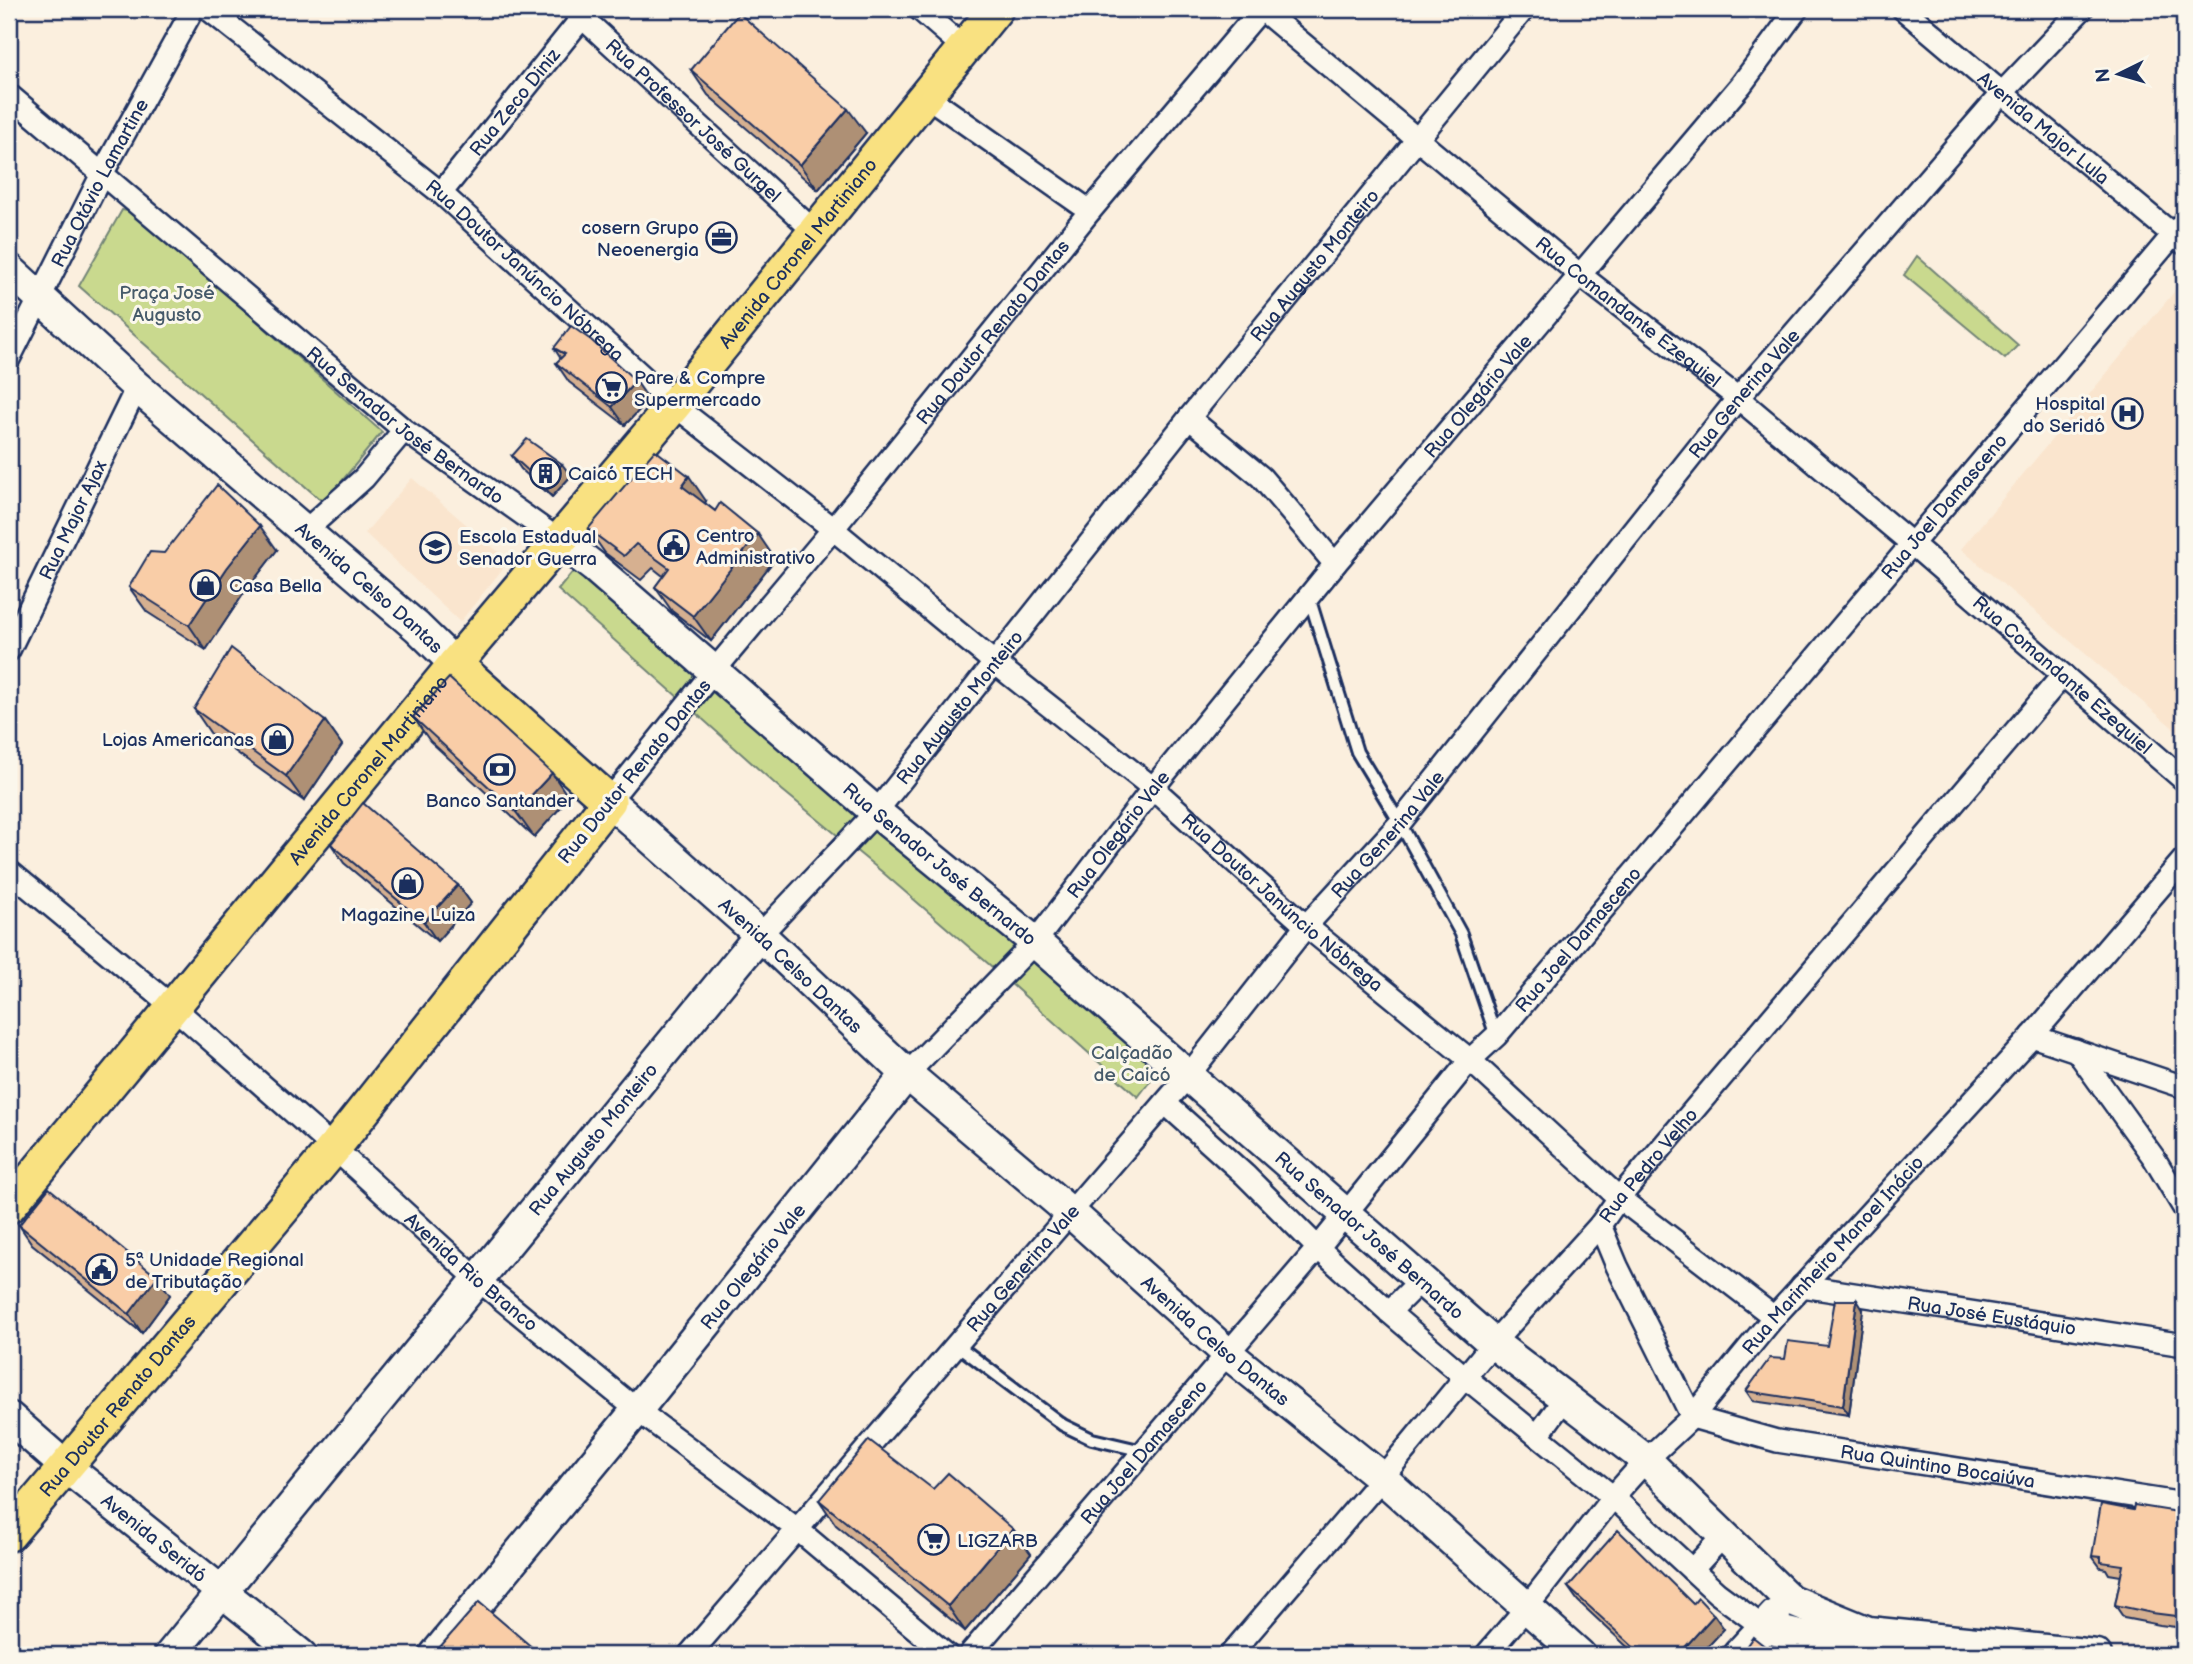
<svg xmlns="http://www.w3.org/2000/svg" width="2193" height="1664" viewBox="0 0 2193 1664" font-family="'Balsamiq Sans',sans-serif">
<rect width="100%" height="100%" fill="#fbefde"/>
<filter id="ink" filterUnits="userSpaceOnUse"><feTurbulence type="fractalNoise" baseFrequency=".0143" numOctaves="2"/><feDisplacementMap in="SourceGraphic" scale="14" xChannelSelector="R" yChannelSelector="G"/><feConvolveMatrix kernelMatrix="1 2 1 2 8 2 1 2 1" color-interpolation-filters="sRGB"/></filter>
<g filter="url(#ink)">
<path fill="#fae5ce" d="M2184 280V737L1961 549Z
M412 478 509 561 460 622 365 533Z"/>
<path fill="#c9d98e" stroke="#728476" stroke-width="2" d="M122 210 134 212 382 432 324 503 79 286Z
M1917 256 2018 345 2005 359 1904 275Z
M580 563 1164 1063 1138 1097 991 966 881 871 782 790 558 590Z
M1864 1645 1968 1655H1860Z"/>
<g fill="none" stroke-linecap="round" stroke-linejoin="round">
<defs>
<path id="lane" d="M1309 597 1357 752 1400 823 1461 934 1496 1036
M957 1345 1063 1425 1092 1439 1143 1451"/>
<g id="street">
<path id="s1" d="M208 9 441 193 674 405 833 529 995 663 1153 788 1306 926 1470 1060 1619 1198 1774 1317"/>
<path id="s2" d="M573 9 815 232"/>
<path d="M919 9 963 47"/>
<path id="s3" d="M1903 9 2002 93 2183 243"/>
<path id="s4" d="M9 95 404 430 559 540"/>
<path d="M925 95 1090 211"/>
<path id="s5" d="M441 193 589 9"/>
<path id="s6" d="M9 359 102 174 193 9"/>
<path d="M1189 418 1261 477 1335 564"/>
<path d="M305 531 364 478 404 430"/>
<path id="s7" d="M9 650 137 387"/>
<path id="s8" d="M609 801 713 672 833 529 1090 211 1261 9 1579 274 1738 398 1911 543 2184 780"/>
<path id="s9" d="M9 871 172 1006 334 1148 477 1279 637 1410 797 1529 947 1655"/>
<path id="s10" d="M760 935 876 812 1189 418 1524 9"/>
<path d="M2032 1036 2184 1087"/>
<path d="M2076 1050 2154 1158 2184 1208"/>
<path id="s11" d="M907 1074 1035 942 1153 788 1335 564 1741 85 1797 9"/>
<path d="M1165 1103 1245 1175 1318 1248 1389 1312 1466 1378 1613 1497 1717 1593 1763 1627"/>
<path id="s12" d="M1600 1225 1617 1266 1692 1417 1777 1441 2184 1504"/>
<path id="s13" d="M1802 1286 2184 1345"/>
<path d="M1389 1312 1420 1281"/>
<path d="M1538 1435 1565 1398"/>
<path d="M1692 1570 1723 1536"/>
<path id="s14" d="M689 1655 1188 1076 1306 926 1400 823 1738 398 2002 93 2082 9"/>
<path id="s15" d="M969 1655 1318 1248 1470 1060 1496 1036 2184 222"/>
<path id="s16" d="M1230 1655 1382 1478 1493 1343 1600 1225 1619 1198 2063 675"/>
<path id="s17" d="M1486 1655 1527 1607 1613 1497 1646 1460 1692 1417 1774 1317 2032 1036 2184 859"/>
</g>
<g id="secondary">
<path id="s18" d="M9 269 137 387 417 627 455 664"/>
<path id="s19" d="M559 540 594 567 876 812 1035 942 1493 1343 1646 1460 1790 1600 1868 1632 2096 1655"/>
<path id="s20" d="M609 801 760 935 907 1074 1071 1213 1227 1353 1382 1478 1580 1655"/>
<path id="s21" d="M9 1417 66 1467 301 1655"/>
<path d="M1763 1627 1820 1641 1868 1632"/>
<path id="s22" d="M170 1655 760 935"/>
<path id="s23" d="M435 1655 637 1410 907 1074"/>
<path d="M1738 1655 1775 1615"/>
</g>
<g id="primary">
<path id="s24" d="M9 1206 455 664 674 405 996 9"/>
<path id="s25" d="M9 1534 334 1148 609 801 455 664"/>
</g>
</defs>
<use href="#lane" stroke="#1b2f5e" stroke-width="16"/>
<use href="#street" stroke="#1b2f5e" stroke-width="26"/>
<use href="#secondary" stroke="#1b2f5e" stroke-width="35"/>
<use href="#primary" stroke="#1b2f5e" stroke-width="38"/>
<use href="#lane" stroke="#fbf7ec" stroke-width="10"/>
<use href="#street" stroke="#fbf7ec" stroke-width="21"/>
<use href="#secondary" stroke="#fbf7ec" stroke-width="30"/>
<use href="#primary" stroke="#f9e181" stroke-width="33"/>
</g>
<path fill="#d6b090" stroke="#1b2f5e" stroke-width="2" d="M691 70 866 133 818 190 708 95Z
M554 348 649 400 625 425 569 382 556 363 561 359Z
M512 456 571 476 552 497 521 469Z
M706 501 705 503 775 559 711 641 672 611 655 587 663 576 653 568 641 580 605 553 588 529Z
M277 550 244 593 206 650 147 612 129 587 164 553Z
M194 709 325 721 342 745 304 801 211 734Z
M413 717 569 798 534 837 430 741Z
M331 844 458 885 471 903 437 941 344 863Z
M19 1225 157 1277 170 1295 142 1333 32 1244Z
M1863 1310 1849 1415 1753 1401 1746 1391 1785 1359 1827 1346Z
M933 1489 1013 1529 1031 1554 965 1631 836 1525 819 1500Z
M2133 1510 2184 1513V1628L2160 1625 2124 1618 2115 1605 2121 1576 2109 1574 2106 1569 2101 1568 2092 1556Z
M1568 1587 1693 1604 1714 1615 1724 1629 1700 1655H1636L1578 1601Z"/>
<path fill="#ae9075" stroke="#1b2f5e" stroke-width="2" d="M848 109 866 133 818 190 800 165Z
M636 381 649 400 625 425 612 407Z
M562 464 571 476 552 497 543 484Z
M689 476 706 501 700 511 682 486Z
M260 526 277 550 244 593 206 650 189 625 227 568Z
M758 534 775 559 711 641 693 616Z
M325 721 342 745 304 801 286 776Z
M552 773 569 798 534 837 516 812Z
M458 885 471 903 437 941 424 922Z
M157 1277 170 1295 142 1333 129 1314Z
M1857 1300 1863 1310 1849 1415 1843 1406Z
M1013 1529 1031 1554 965 1631 948 1606Z
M1714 1615 1724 1629 1700 1655H1678Z"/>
<path fill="#f9cda7" stroke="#1b2f5e" stroke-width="2" d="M739 13 848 109 800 165 691 70Z
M571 326 591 340 636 381 612 407 556 363 565 354 554 348Z
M527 439 562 464 543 484 512 456Z
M655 450 689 476 682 486 715 511 720 503 758 534 693 616 655 587 669 568 636 544 624 556 588 529Z
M217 485 260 526 227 568 189 625 129 587 150 552 164 553Z
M231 648 325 721 286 776 194 709Z
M449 678 552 773 516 812 413 717Z
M363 803 458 885 424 922 331 844Z
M49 1188 157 1277 129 1314 19 1225Z
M1835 1300H1857L1843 1406 1746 1391 1770 1358 1785 1359 1788 1341 1827 1346Z
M869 1440 933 1489 948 1473 1013 1529 948 1606 819 1500Z
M2101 1504 2133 1510 2134 1505 2184 1513V1617L2152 1613 2115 1605 2123 1565 2101 1562V1557L2092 1556Z
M1618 1530 1693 1604 1698 1598 1714 1615 1678 1655H1642L1568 1587Z
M479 1602 541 1655H433Z
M1753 1637 1776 1655H1740Z"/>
</g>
<defs>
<symbol id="office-ring" viewBox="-11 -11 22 22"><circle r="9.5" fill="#fbf7ec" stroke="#1b2f5e" stroke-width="1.5"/><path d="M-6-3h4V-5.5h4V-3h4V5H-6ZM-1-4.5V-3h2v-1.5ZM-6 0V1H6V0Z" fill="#1b2f5e"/></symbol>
<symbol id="supermarket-ring" viewBox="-11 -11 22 22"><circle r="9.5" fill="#fbf7ec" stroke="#1b2f5e" stroke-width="1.5"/><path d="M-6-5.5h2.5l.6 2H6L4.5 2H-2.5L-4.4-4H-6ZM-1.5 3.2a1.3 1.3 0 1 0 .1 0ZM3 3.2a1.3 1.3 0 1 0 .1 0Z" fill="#1b2f5e"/></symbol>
<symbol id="hospital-ring" viewBox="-11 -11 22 22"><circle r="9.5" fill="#fbf7ec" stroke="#1b2f5e" stroke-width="1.5"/><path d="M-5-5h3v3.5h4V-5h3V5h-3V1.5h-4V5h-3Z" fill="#1b2f5e"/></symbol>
<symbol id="building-ring" viewBox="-11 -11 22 22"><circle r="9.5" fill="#fbf7ec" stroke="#1b2f5e" stroke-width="1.5"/><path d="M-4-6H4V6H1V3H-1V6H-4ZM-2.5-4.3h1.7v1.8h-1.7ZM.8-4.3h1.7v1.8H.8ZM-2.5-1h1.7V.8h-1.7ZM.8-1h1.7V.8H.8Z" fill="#1b2f5e"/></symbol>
<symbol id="civic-ring" viewBox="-11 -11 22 22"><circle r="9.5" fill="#fbf7ec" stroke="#1b2f5e" stroke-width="1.5"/><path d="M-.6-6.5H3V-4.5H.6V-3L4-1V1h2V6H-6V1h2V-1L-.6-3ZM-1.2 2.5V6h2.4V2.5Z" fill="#1b2f5e"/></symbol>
<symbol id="school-ring" viewBox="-11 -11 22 22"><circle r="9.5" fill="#fbf7ec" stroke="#1b2f5e" stroke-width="1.5"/><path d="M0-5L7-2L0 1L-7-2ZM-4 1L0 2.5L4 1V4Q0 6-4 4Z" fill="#1b2f5e"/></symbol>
<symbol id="shop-ring" viewBox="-11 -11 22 22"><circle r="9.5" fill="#fbf7ec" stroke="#1b2f5e" stroke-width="1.5"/><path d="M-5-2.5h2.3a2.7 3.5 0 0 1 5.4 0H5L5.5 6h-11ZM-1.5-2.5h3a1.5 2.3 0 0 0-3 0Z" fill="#1b2f5e"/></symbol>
<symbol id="bank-ring" viewBox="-11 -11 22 22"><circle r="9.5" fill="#fbf7ec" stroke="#1b2f5e" stroke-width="1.5"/><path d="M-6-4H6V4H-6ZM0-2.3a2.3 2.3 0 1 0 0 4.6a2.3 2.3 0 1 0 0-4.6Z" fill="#1b2f5e"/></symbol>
</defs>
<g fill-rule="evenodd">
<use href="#office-ring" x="704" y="220" width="35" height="35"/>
<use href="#supermarket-ring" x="594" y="370" width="35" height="35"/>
<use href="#hospital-ring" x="2110" y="396" width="35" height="35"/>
<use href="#building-ring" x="528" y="456" width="35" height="35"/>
<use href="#civic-ring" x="656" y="528" width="35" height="35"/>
<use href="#school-ring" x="418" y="530" width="35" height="35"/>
<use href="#shop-ring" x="188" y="568" width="35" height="35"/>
<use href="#shop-ring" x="260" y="722" width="35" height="35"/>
<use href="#bank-ring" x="482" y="752" width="35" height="35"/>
<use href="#shop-ring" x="390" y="866" width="35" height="35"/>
<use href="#civic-ring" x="84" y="1252" width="35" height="35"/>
<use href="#supermarket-ring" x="916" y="1522" width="35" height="35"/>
</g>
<g text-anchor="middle" stroke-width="6" stroke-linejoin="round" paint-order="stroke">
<g font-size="19" fill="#1b2f5e" stroke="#fbf7ec">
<text dy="7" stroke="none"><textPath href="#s5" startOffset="117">Rua Zeco Diniz</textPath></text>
<text dy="7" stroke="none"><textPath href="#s2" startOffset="164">Rua Professor José Gurgel</textPath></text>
<text dy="7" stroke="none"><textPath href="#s3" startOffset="184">Avenida Major Lula</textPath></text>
<text dy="7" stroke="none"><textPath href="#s6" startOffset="198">Rua Otávio Lamartine</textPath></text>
<text dy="7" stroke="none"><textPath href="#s24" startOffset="1237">Avenida Coronel Martiniano</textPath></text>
<text dy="7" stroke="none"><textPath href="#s10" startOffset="870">Rua Augusto Monteiro</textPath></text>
<text dy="7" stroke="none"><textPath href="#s1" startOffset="411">Rua Doutor Janúncio Nóbrega</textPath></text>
<text dy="7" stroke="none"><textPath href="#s8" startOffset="1502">Rua Comandante Ezequiel</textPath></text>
<text dy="7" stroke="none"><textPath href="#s8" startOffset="606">Rua Doutor Renato Dantas</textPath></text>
<text dy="7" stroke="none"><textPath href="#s14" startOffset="1645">Rua Generina Vale</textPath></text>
<text dy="7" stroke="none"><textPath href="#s11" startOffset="887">Rua Olegário Vale</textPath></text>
<text dy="7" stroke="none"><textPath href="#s4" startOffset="516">Rua Senador José Bernardo</textPath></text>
<text dy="7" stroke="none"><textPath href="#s15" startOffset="1507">Rua Joel Damasceno</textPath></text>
<text dy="7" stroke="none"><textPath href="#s7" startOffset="145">Rua Major Ajax</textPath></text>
<text dy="7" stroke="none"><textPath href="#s18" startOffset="481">Avenida Celso Dantas</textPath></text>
<text dy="7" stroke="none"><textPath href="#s8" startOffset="2068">Rua Comandante Ezequiel</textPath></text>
<text dy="7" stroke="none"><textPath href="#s10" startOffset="303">Rua Augusto Monteiro</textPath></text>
<text dy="7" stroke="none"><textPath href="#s24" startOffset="565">Avenida Coronel Martiniano</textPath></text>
<text transform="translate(634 771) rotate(-51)" y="7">Rua Doutor Renato Dantas</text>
<text dy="7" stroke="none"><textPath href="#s14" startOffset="1078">Rua Generina Vale</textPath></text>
<text dy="7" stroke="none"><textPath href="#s11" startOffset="320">Rua Olegário Vale</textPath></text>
<text dy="7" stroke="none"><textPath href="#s19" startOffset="500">Rua Senador José Bernardo</textPath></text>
<text dy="7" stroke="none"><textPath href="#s1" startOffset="1398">Rua Doutor Janúncio Nóbrega</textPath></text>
<text dy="7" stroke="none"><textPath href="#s15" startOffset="940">Rua Joel Damasceno</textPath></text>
<text dy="7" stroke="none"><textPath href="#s20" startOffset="245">Avenida Celso Dantas</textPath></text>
<text dy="7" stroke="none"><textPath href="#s22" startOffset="667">Rua Augusto Monteiro</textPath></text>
<text dy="7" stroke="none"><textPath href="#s16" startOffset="644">Rua Pedro Velho</textPath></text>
<text dy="7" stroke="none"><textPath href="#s19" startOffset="1068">Rua Senador José Bernardo</textPath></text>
<text dy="7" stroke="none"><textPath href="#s17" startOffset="530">Rua Marinheiro Manoel Inácio</textPath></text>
<text dy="7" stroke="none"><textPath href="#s23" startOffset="502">Rua Olegário Vale</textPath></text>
<text dy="7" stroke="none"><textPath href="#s14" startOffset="511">Rua Generina Vale</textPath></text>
<text dy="7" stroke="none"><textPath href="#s9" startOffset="612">Avenida Rio Branco</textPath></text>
<text dy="7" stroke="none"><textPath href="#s13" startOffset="192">Rua José Eustáquio</textPath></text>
<text dy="7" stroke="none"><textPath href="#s20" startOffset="812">Avenida Celso Dantas</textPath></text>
<text dy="7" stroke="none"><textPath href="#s25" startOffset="168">Rua Doutor Renato Dantas</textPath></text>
<text dy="7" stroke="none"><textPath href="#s15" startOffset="268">Rua Joel Damasceno</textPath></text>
<text dy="7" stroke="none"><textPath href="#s12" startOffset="464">Rua Quintino Bocaiúva</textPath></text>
<text dy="7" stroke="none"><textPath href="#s21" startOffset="189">Avenida Seridó</textPath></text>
</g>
<g font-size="19" fill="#1b2f5e" stroke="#fbf7ec" text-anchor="start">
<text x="699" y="234" text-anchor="end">cosern Grupo<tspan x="699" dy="22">Neoenergia</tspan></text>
<text x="634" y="384">Pare &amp; Compre<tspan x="634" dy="22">Supermercado</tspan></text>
<text x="2105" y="410" text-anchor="end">Hospital<tspan x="2105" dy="22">do Seridó</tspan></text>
<text x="568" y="480">Caicó TECH</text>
<text x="696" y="542">Centro<tspan x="696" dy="22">Administrativo</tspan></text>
<text x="459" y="543">Escola Estadual<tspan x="459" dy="22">Senador Guerra</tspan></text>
<text x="229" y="592">Casa Bella</text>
<text x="254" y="746" text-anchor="end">Lojas Americanas</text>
<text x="500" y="807" text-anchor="middle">Banco Santander</text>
<text x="408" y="921" text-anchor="middle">Magazine Luiza</text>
<text x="125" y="1266">5ª Unidade Regional<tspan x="125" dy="22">de Tributação</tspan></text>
<text x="957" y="1547">LIGZARB</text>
</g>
<g font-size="19" fill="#465a6a" stroke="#fbf7ec">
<text x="167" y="299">Praça José<tspan x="167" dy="22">Augusto</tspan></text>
<text x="1132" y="1059">Calçadão<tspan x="1132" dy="22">de Caicó</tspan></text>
</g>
</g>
<rect width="2193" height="1664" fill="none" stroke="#fbf7ec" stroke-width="35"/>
<rect x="18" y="18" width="2158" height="1629" fill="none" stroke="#1b2f5e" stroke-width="2.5" filter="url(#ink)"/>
<g transform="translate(2119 74) rotate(265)" stroke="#fbf7ec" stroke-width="5" paint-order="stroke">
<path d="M0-5L12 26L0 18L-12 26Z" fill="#1b2f5e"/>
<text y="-10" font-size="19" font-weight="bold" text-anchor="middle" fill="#1b2f5e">N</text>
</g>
</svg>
